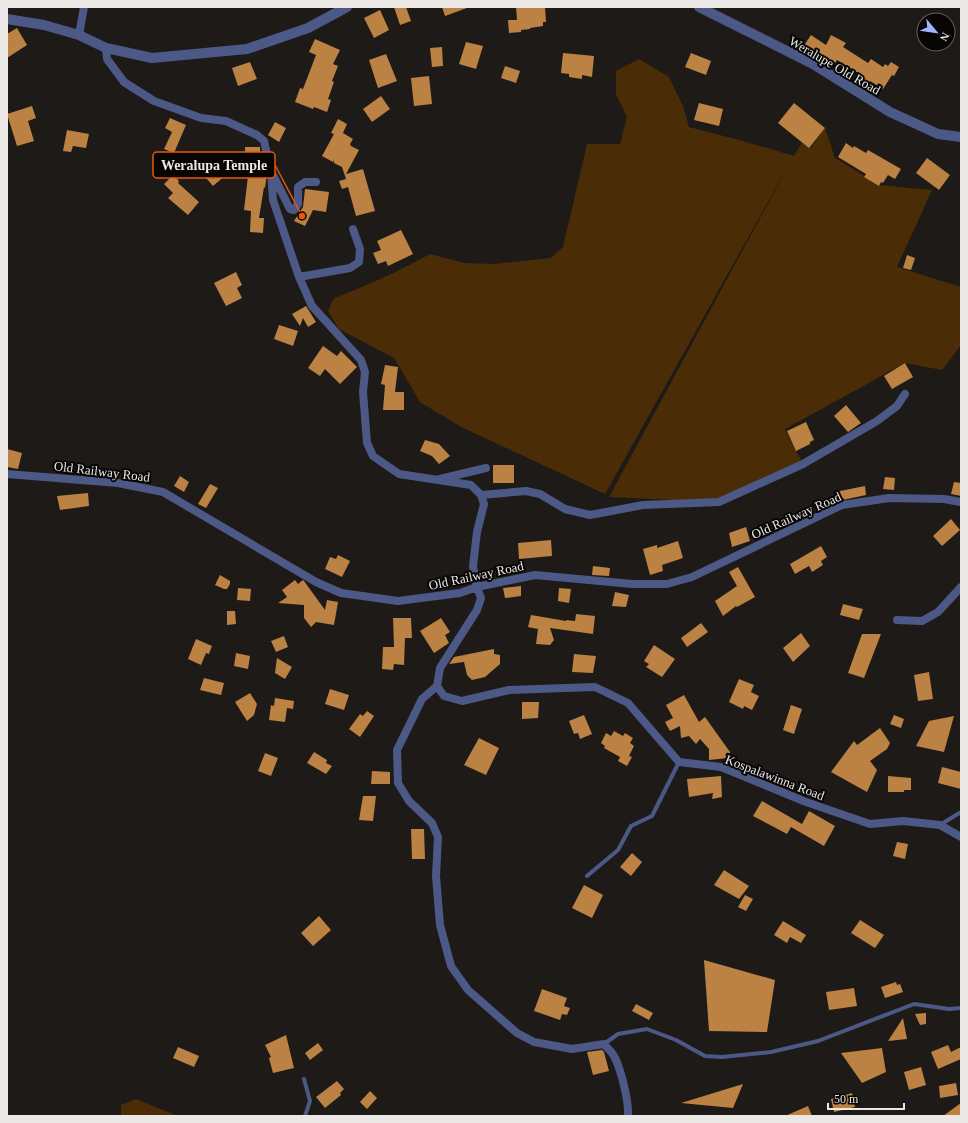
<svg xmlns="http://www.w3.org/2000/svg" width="968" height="1123" viewBox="0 0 968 1123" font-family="'Times New Roman',serif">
<rect width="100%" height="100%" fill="#1e1a17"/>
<path fill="#4a2c06" d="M639 59 669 77 683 106 689 127 743 141 794 156 802 142 810 148 825 128 835 158 879 185 932 190 897 267 961 287V345L942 370 905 363 785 429 803 464 719 502 609 497 792 159 605 494 461 427 420 402 394 358 339 329 328 311 334 298C367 286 399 271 430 254L465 263 493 264 551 258 563 247 587 144H620L627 116 616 95V71Z
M136 1099 178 1116H121V1105Z"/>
<path fill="#bb8243" d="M394 7H406L411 21 400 25Z
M442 7H467V8L445 16Z
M516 7H545L546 22H543V26L530 28V29L521 30V32L509 33 508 20H517Z
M380 10 389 30 374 38 364 18Z
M17 28 27 45 7 58V34Z
M811 35 826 45 831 35 846 43 843 47 868 63 871 59 883 67 885 64 888 66 891 62 899 67 894 76 892 75 883 89 870 81 865 89 858 84 860 81 857 79 860 74 837 60 835 63 817 53 814 57 801 50Z
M315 39 340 50 333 64 338 66 332 81 334 82 328 99 331 100 327 112 314 107 313 109 295 102 300 88 303 89 316 55 309 52Z
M466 42 483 46 476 69 459 64Z
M442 47 443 66 432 67 430 48Z
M563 53 594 56 592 77 582 75V79L569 77V74L561 73Z
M691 53 711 61 706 75 685 67Z
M386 54 397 81 378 88 369 60Z
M250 62 257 79 238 86 232 68Z
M505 66 520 71 516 83 501 78Z
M429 76 432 104 414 106 411 78Z
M381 96 390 109 372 122 363 109Z
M699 103 723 109 719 126 694 120Z
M794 103 825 128 809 148 778 123Z
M32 106 36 118 28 121 34 141 17 146 7 114Z
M170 118 186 125 174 153 164 149 172 132 165 128Z
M338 119 347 124 343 133 353 139 350 144 351 146 359 150 346 174 363 169 375 211 356 216 348 187 342 189 339 181 346 179 342 167 334 163 333 159V162L322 156 334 134 331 133Z
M275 122 286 128 279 142 268 135Z
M67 130 89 134 86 148 73 146 71 152 63 151Z
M846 143 853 148 854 146 866 153 868 150 901 169 895 179 888 175 883 183 881 182 879 186 864 177 866 174 838 157Z
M245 147H260V177L266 178V181L265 188 264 187 259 218H264L263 233 250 232 251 211 244 210 248 176H246Z
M208 154 226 175 213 186 195 165Z
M927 158 950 175 939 190 916 173Z
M173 175 179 181 178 183 199 202 188 215 168 198 173 193 164 184Z
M305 189 329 192 326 212 313 210 305 226 294 221 303 207Z
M401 230 413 254 388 266 386 261 378 264 373 253 381 250 377 241Z
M907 255 915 258 911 270 903 268Z
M236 272 242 285 237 288 242 298 226 306 214 283Z
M306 306 316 322 308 327 303 318 300 326 292 314Z
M279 325 298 331 293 346 274 339Z
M323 346 337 356 341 351 357 367 340 384 325 369 320 376 308 368Z
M905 363 913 377 892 389 884 376Z
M385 365 398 367 395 392H404V410H383L385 385 381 384Z
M846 405 861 423 848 432 834 416Z
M806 422 814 440 810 442V444L796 451 787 431Z
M425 440 439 444 450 456 439 464 432 456 420 451Z
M7 449 22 453 18 469 7 467Z
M493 465H514V483H493Z
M180 476 189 482 184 492 174 486Z
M885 477 895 478 894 490 883 489Z
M954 482 961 483V496L951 494Z
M210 484 218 488 206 508 198 504Z
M865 486 866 495 838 501 835 492Z
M88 493 89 506 60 510 57 496Z
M951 519 960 530 942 546 933 536Z
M746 527 750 541 732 547 729 533Z
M551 540 552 556 519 559 518 543Z
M678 541 683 558 662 565 663 571 650 575 643 549 657 545V548Z
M821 546 827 557 821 561 823 565 812 572 809 566 795 574 790 564Z
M338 555 350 561 342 577 325 569 330 557 336 559Z
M593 566 610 568 609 576 592 575Z
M738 567 755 597 737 607 736 606 723 616 715 601 737 586 729 572Z
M220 575 230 581V584L227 589H224L215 585Z
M295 580 298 584 303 580 304 581 325 610 327 600 338 602 334 625 316 622 311 627 304 618V605L278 603 287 597 282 590Z
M521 586V596L505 598 503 588Z
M238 588 251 589 250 601 237 600Z
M559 588 571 589 569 603 558 601Z
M615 592 629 595 626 607 612 606Z
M843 604 863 609 859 620 840 615Z
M227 611H235L236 624 227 625Z
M576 614 595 616 593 634 550 628 554 640 550 645 536 644 538 629 528 627 531 615 566 621V620L575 621Z
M393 618H411L412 638H405L404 665 394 664 393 670 382 669 383 647H394Z
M441 618 450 632 445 635 449 643 434 653 420 631Z
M701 623 708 632 687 647 681 638Z
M801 633 810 646 793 662 783 648Z
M862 634H881L864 678 848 673Z
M284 636 288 647 276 652 271 641Z
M196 639 212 646 209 654 206 653 201 665 188 659Z
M654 645 675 659 662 677 646 667 649 664 644 661Z
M494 649V654L500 655V664L485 677 472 680 467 675 464 662 449 664 454 657Z
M236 653 250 656 248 669 234 666Z
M574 654 596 656 593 673 572 672Z
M277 658 292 667 285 679 275 673Z
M929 672 933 699 918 701 914 675Z
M204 678 224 683 221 695 200 690Z
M739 679 754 685 751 692 759 696 752 710 744 706 743 709 729 702Z
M330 689 349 695 344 710 325 704Z
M250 693 257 704 254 715 247 721 235 702Z
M684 695 699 722 705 717 730 752 728 758 709 760V749L700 739 696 744 689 736 681 738 680 726 670 731 665 722 673 718 666 705Z
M275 698 294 701 293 709 287 708 285 722 269 720 271 705 274 706Z
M522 702H539L538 718 522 719Z
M791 705 802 709 794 734 783 730Z
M367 711 374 716 360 737 349 729 360 714 363 716Z
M584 715 592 734 580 739 578 733 574 734 569 721Z
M894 715 904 719 901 728 890 724Z
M954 716 944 752 916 746 929 721Z
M880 728 890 743 887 749 870 761 877 770 867 792 831 772 854 741 857 745Z
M614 731 623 736 625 733 633 738 630 743 634 746 629 756 632 757 627 766 618 761 620 757 604 748 605 746 601 743 606 733 611 736Z
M479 738 499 748 486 775 464 765Z
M314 752 327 760 326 763 332 766 326 774 307 763Z
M265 753 278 758 271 776 258 771Z
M942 767 961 772V789L938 783Z
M372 771 390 772V784H371Z
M721 776 722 797 712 799 713 793 689 797 687 779Z
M888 776 911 778V790H904V792H888Z
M363 796H376L373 821 359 820Z
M762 801 802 824 809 811 835 826 824 846 791 827 787 834 753 816Z
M411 829H424L425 859H412Z
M897 842 908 844 905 859 893 856Z
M632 853 642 862 631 876 620 867Z
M724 870 749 886 739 899 714 885Z
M584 885 603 895 592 918 572 908Z
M745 895 753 899 746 911 738 907Z
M319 916 331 930 313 946 301 933Z
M860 920 884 935 875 948 851 933Z
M783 921 806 935 801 943 790 937 787 943 774 935Z
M704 960 775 980 767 1032 709 1031Z
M896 982 897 985 900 984 903 992 885 998 881 987Z
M854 988 857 1006 829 1010 826 992Z
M542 989 567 998 564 1006 570 1008 567 1015 562 1014 560 1020 534 1011Z
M636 1004 653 1013 649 1020 632 1011Z
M926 1013V1024L920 1025 915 1014Z
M903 1018 907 1039 888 1041Z
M286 1035 294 1068 273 1073 269 1058 271 1057 265 1045Z
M318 1043 323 1050 310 1060 305 1053Z
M948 1045 951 1052 961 1047V1059L938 1069 931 1052Z
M178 1047 199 1056 194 1067 173 1058Z
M882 1048 886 1072 862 1083 841 1053Z
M602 1050 604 1052 609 1071 593 1075 587 1052Z
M921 1067 926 1085 909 1090 904 1072Z
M337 1081 344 1089 340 1093 341 1095 325 1108 316 1097Z
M956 1083 958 1095 940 1098 939 1086Z
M743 1084 733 1108 681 1103Z
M370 1091 377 1098 367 1109 360 1102Z
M852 1093 855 1107 834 1112 831 1099Z
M961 1103V1116H943L954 1108Z
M808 1106 812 1116H785Z"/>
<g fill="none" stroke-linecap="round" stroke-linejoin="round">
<path stroke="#4c5986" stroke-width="4" d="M940 825 961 812
M587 876 618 850 631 826 652 816 679 762
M604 1044 618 1034 647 1029 676 1040 705 1056 722 1057 771 1052 818 1041 914 1004 949 1009 961 1008
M304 1079 310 1101 305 1116"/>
<path stroke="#4c5986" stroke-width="8" d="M79 35 84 7
M106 48 107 59 124 82 154 101 201 118 226 121 257 135 264 141 271 171 273 200 299 277 312 306 361 360 365 372 363 392 367 443 373 456 399 474 471 485 481 495 484 504 477 532 473 566 477 587 481 598 477 610 440 668 437 686 444 696 462 701 509 690 595 687 628 703 679 762 721 767 806 802 870 824 903 821 940 825 961 837
M273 175 290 209 294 210 298 204V187L305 182H316
M299 277 350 268 359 262 360 249 353 229
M7 474 118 483 163 492 316 582 341 593 398 601 460 593 477 587 535 575 632 584H667L692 577 842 505 889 498 944 499 961 502
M440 479 486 468
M481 495 526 491 540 494 565 509 590 515 643 505 719 502 803 464 877 421 897 406 905 394
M897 620 922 621 938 612 961 587
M437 686 422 699 397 750 398 783 409 801 432 823 438 837 436 876 440 925 451 966 468 990 517 1033 534 1042 572 1049 604 1044C607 1048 612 1052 614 1056 621 1069 629 1102 628 1116"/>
<path stroke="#4c5986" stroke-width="10" d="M699 7 813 64 890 112 938 134 961 137
M7 19 44 25 79 35 106 48 152 58 247 49 308 28 347 7"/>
</g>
<g text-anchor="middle" stroke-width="4" stroke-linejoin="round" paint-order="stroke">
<g font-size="13" fill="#ebe8e6" stroke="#070605">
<text transform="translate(835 65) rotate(30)" y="5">Weralupe Old Road</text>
<text transform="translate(102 471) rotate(7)" y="5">Old Railway Road</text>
<text transform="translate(796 515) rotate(-24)" y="5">Old Railway Road</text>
<text transform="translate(476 575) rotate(-12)" y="5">Old Railway Road</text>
<text transform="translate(775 777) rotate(21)" y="5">Kospalawinna Road</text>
</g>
</g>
<path fill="none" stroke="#e8590c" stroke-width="1.5" d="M302 216L275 165"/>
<circle fill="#e8590c" stroke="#070605" stroke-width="1.5" cx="302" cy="216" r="4"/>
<rect fill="#070605" stroke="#e8590c" stroke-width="1.5" x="153" y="152" width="122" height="26" rx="4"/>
<g font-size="14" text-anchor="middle" font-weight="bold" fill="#ebe8e6">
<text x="214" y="170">Weralupa Temple</text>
</g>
<rect width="968" height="1123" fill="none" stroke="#ebe8e6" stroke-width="16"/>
<g transform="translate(936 32) rotate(119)"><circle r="19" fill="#070605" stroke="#62605f"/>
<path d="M0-3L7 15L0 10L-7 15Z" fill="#9eb4fd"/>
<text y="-6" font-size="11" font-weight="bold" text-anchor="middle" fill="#ebe8e6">N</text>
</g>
<path d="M828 1103v6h76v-6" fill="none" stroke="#ebe8e6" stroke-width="2"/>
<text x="834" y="1103" font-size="12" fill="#ebe8e6" stroke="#070605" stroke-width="3" paint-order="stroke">50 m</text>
</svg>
